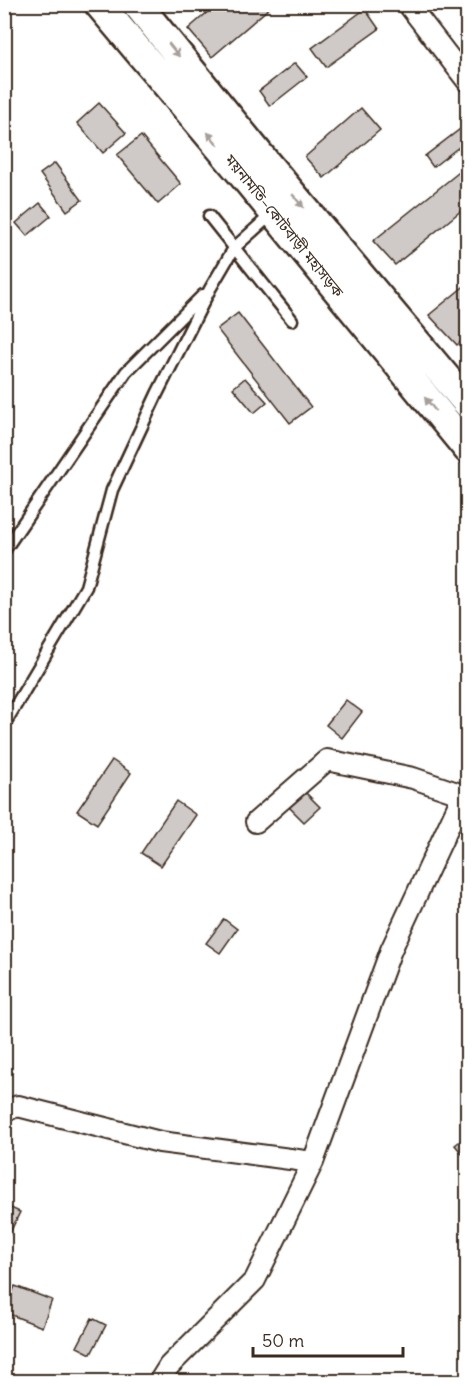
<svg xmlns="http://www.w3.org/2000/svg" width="472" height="1386" viewBox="0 0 472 1386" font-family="Delius,'Noto Sans Bengali',sans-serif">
<rect width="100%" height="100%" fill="#fff"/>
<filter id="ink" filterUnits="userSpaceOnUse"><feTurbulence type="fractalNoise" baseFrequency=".0167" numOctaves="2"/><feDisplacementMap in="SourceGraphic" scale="12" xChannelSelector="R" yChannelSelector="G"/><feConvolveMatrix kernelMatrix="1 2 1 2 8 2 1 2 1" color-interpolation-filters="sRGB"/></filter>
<g filter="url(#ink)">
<path fill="#cfcac7" stroke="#3b2a1e" stroke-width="1.5" d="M217 4H274L212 57 188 29Z
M365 9 379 29 326 67 312 48Z
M295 63 307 77 270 106 259 91Z
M99 103 126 133 103 153 77 123Z
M361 108 380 130 324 178 305 157Z
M468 123V140L433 167 425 156Z
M141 136 181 184 158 204 117 155Z
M55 163 82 200 67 211 40 174Z
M468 165V205L395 265 373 241Z
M40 203 51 216 27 236 16 223Z
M468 283V336L457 345 429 315Z
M238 313 311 407 290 423 217 329Z
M245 378 267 402 254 413 233 388Z
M346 700 362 712 342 738 326 725Z
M112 760 131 773 97 824 77 811Z
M305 792 320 807 304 822 289 807Z
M176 801 196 815 161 866 141 853Z
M224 919 237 929 220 953 206 943Z
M468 1135V1161L455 1145Z
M4 1205 20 1212 4 1245Z
M15 1286 52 1300 42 1327 4 1312Z
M92 1318 106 1325 91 1354 77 1347Z"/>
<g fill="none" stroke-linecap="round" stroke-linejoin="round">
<defs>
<path id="lane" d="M209 216 292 320
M4 551 126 372 203 295
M4 725 86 587 112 490 157 394 210 289 234 248 273 213"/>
<path id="street" d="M408 4 468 82
M256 822 327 760 413 778 463 795
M4 1111 18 1106 160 1142 313 1162
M159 1382 169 1366 255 1280 313 1162 391 950 463 795 468 791"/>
<path id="secondary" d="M99 4 242 174 468 449
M137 4 261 157 468 404"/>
</defs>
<use href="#lane" stroke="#3b2a1e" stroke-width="15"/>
<use href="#street" stroke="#3b2a1e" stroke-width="24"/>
<use href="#secondary" stroke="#3b2a1e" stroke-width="33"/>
<use href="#lane" stroke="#fff" stroke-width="10"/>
<use href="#street" stroke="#fff" stroke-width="20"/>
<use href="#secondary" stroke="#fff" stroke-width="28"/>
</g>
<defs><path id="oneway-solid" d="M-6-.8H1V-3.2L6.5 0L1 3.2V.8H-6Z" transform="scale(1.5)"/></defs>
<g fill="#a79f9a">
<use href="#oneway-solid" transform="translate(174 50) rotate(51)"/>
<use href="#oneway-solid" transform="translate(213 139) rotate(-130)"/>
<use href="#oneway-solid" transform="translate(298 201) rotate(50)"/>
<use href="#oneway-solid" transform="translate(430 404) rotate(-129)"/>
</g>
</g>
<g text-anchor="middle" stroke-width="4.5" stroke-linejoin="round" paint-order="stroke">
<g font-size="15" fill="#3b2a1e" stroke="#fff">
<text transform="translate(284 226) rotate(51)" y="5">ময়নামতি–কোটবাড়ী মহাসড়ক</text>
</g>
</g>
<rect width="472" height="1386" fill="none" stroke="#fff" stroke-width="24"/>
<rect x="12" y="12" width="448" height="1362" fill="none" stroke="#3b2a1e" stroke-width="2" filter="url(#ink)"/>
<path d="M253 1347v9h150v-9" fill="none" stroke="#3b2a1e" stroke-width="3"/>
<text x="262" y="1347" font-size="18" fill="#3b2a1e" stroke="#ffffff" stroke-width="4.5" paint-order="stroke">50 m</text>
</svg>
